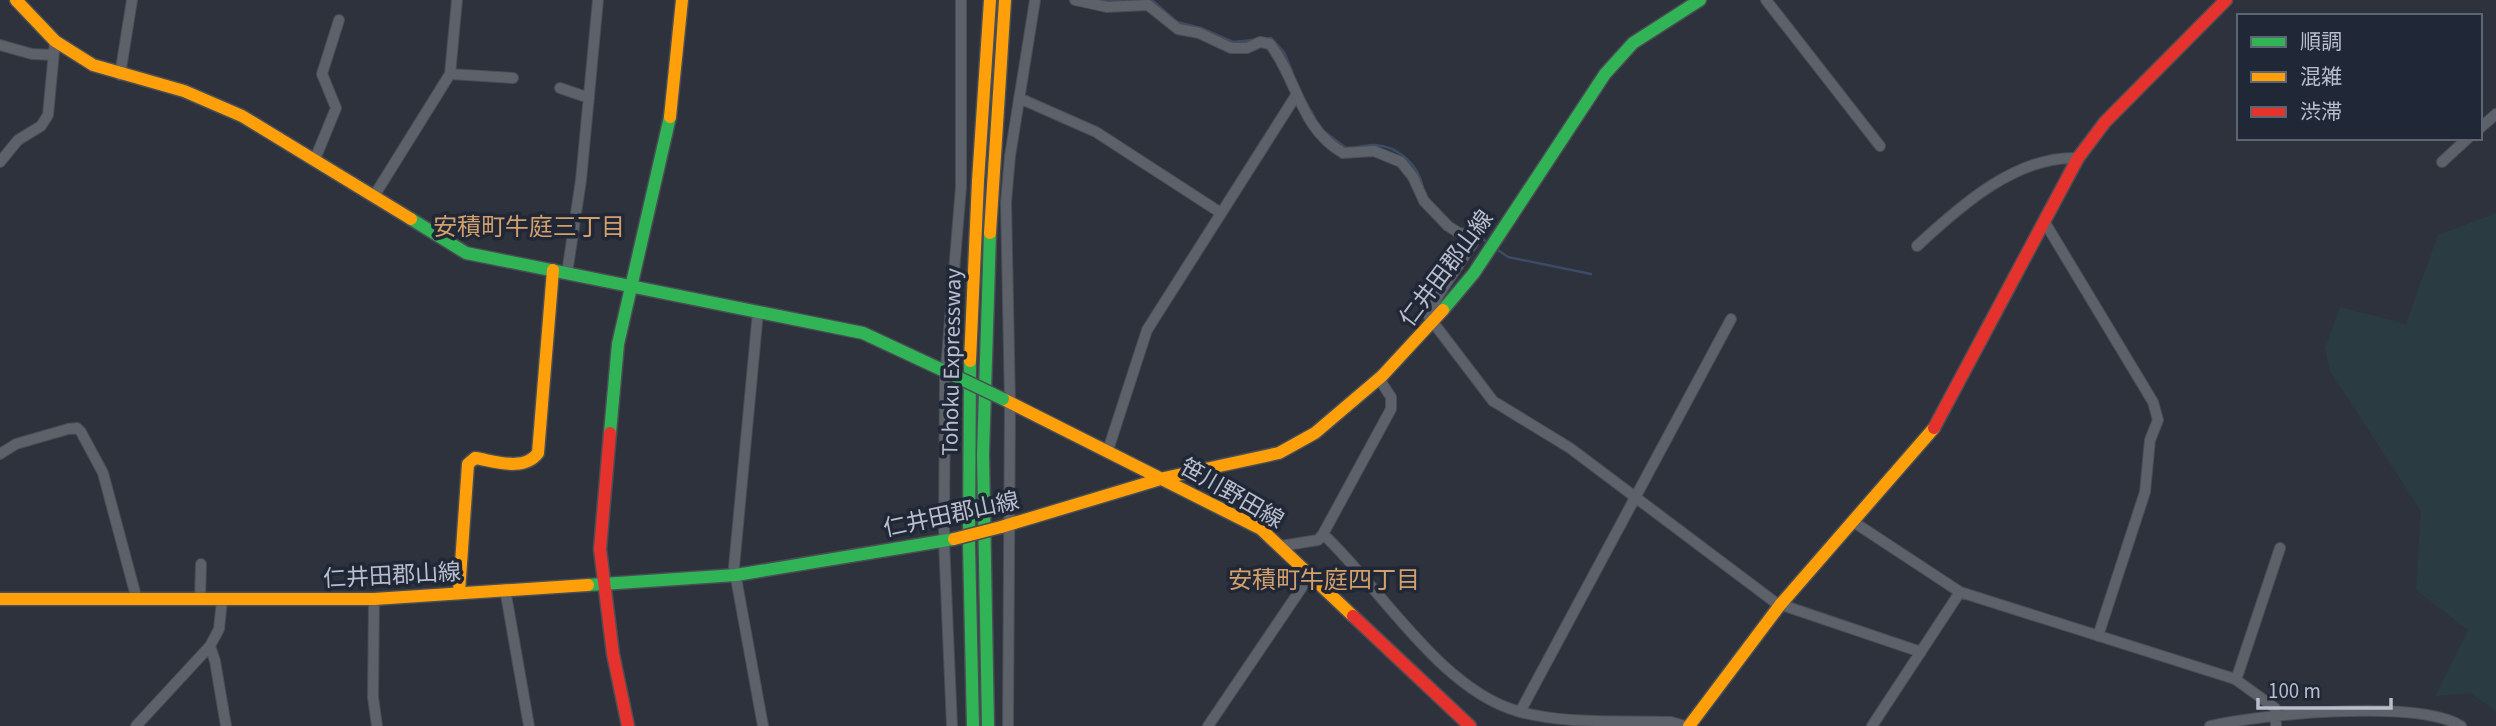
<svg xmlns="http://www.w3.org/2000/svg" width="2496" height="726" viewBox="0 0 2496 726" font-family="'Source Sans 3','Noto Sans JP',sans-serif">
<rect width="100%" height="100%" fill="#2d323c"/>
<path fill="#2a3c42" d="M2496 213V711L2470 693 2435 696 2468 630 2416 590 2421 511 2330 371 2325 348 2340 307 2406 324 2438 235Z"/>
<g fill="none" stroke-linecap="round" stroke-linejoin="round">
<path stroke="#3c4b66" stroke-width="2.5" d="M1097 0H1121
M1152 0 1177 22 1201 28 1233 42 1271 38 1284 52 1292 71
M1303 97 1315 118
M1325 132 1346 148C1356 149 1365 144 1375 145 1398 146 1420 166 1423 189
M1466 230H1472L1489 244
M1495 248 1508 257 1591 274"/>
<defs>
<path id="street" d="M1075 0 1107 7 1148 5 1178 29 1199 33 1231 48H1247L1260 42 1270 44C1298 80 1299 127 1343 153L1374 151 1401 162 1413 177 1424 201 1448 226 1459 233 1474 236 1473 243 1438 296 1429 317 1493 401 1570 448 1776 603 1921 652
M1766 0 1880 146
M0 45 32 54 53 55
M450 74 513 78
M120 75 132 0
M560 88 589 98
M1019 98 1096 132 1221 213
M2480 128 2496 114
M315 159 336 108 322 74 339 20
M0 162 18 140 41 126 48 115 55 41
M2442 162 2468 138
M374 196 450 74 457 0
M2044 221 2153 402 2158 420 2150 440 2145 492 2098 636
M1917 246C1960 206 2017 155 2078 158
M567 273 581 180 598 0
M758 312 734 567 763 726
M1108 450 1147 330 1295 97
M0 454 16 444 68 429 77 428 81 432 103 473 137 600
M1852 521 1960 592 2235 679 2275 708 2276 726
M1323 534C1380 587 1440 689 1517 711 1565 725 1621 720 1671 722L1685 726
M1281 546 1318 540 1323 534 1391 409V397L1379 379
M505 589 529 726
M374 599 373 697 377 726
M200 600 201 564
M210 646 215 661 226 726
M2236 680 2280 548
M1520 712 1731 319
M136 726 210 646 219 629 222 600
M952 726 944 541 945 380 961 187V0
M1008 726 1010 403 1006 202 1010 156 1035 0
M1208 726 1311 574
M1872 726 1960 592
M2210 726C2262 714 2417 699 2461 726"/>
<path id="fast" d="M411 219 466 253 863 333 953 375
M1443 310 1474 273 1605 74 1633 43 1700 0
M970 361 969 544 973 726
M610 433 618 344 670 117
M588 585 736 575 954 539
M988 726 983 454 990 233"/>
<path id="slow" d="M16 0 55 41 93 65 184 91 242 116 411 219
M670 117 682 0
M990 233 1005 0
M970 361 978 181 990 0
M1003 399 1261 529 1353 616
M1001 527 1164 478 1279 453 1315 433 1382 376 1443 310
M459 592 468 464 475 458C495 461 524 472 538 453L553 270
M0 599H374L588 585
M1689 726 1780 605 1934 428"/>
<path id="jam" d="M1934 428 2078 158 2105 122 2226 0
M610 433 600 549 613 654 628 726
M1353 616 1470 726"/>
</defs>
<use href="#street" stroke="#494d54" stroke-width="12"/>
<use href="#fast" stroke="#494d54" stroke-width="15"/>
<use href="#slow" stroke="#494d54" stroke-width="15"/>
<use href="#jam" stroke="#494d54" stroke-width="15"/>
<use href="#street" stroke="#5d6169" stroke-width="10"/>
<use href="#fast" stroke="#30b455" stroke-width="12"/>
<use href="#slow" stroke="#ff9f0a" stroke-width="12"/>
<use href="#jam" stroke="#e5322d" stroke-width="12"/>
<defs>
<path id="fast-bridge" d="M953 375 1003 399"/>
<path id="slow-bridge" d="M954 539 1001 527"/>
</defs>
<use href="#fast-bridge" stroke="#494d54" stroke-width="15" stroke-linecap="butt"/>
<use href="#slow-bridge" stroke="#494d54" stroke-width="15" stroke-linecap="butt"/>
<use href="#fast-bridge" stroke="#30b455" stroke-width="12"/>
<use href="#slow-bridge" stroke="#ff9f0a" stroke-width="12"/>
</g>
<g text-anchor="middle" stroke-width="7" stroke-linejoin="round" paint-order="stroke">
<g font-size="23" fill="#b8becb" stroke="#202837">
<text transform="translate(1446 268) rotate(-53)" y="8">仁井田郡山線</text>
<text transform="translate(951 362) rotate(-89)" y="8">Tohoku Expressway</text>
<text transform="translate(1232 493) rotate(30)" y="8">笹川野田線</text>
<text transform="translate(951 514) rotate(-12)" y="8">仁井田郡山線</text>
<text transform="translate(392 575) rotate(-3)" y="8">仁井田郡山線</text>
</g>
<g font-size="24" fill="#d39f6b" stroke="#202837">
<text x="529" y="235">安積町牛庭三丁目</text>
<text x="1324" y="588">安積町牛庭四丁目</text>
</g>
</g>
<rect x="2237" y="14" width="245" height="126" fill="#202837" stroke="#5d6472" stroke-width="2"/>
<rect x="2251" y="37" width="35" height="10" fill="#30b455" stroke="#5d6472" stroke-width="2"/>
<text x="2300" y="49" font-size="21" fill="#b8becb">順調</text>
<rect x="2251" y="72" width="35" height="10" fill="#ff9f0a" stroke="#5d6472" stroke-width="2"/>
<text x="2300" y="84" font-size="21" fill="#b8becb">混雑</text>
<rect x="2251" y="107" width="35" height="10" fill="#e5322d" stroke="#5d6472" stroke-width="2"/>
<text x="2300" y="119" font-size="21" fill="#b8becb">渋滞</text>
<path d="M2258 698v10h133v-10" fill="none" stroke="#b8becb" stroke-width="3.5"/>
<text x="2268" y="698" font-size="21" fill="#b8becb" stroke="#202837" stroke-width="5" paint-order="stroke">100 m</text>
</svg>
